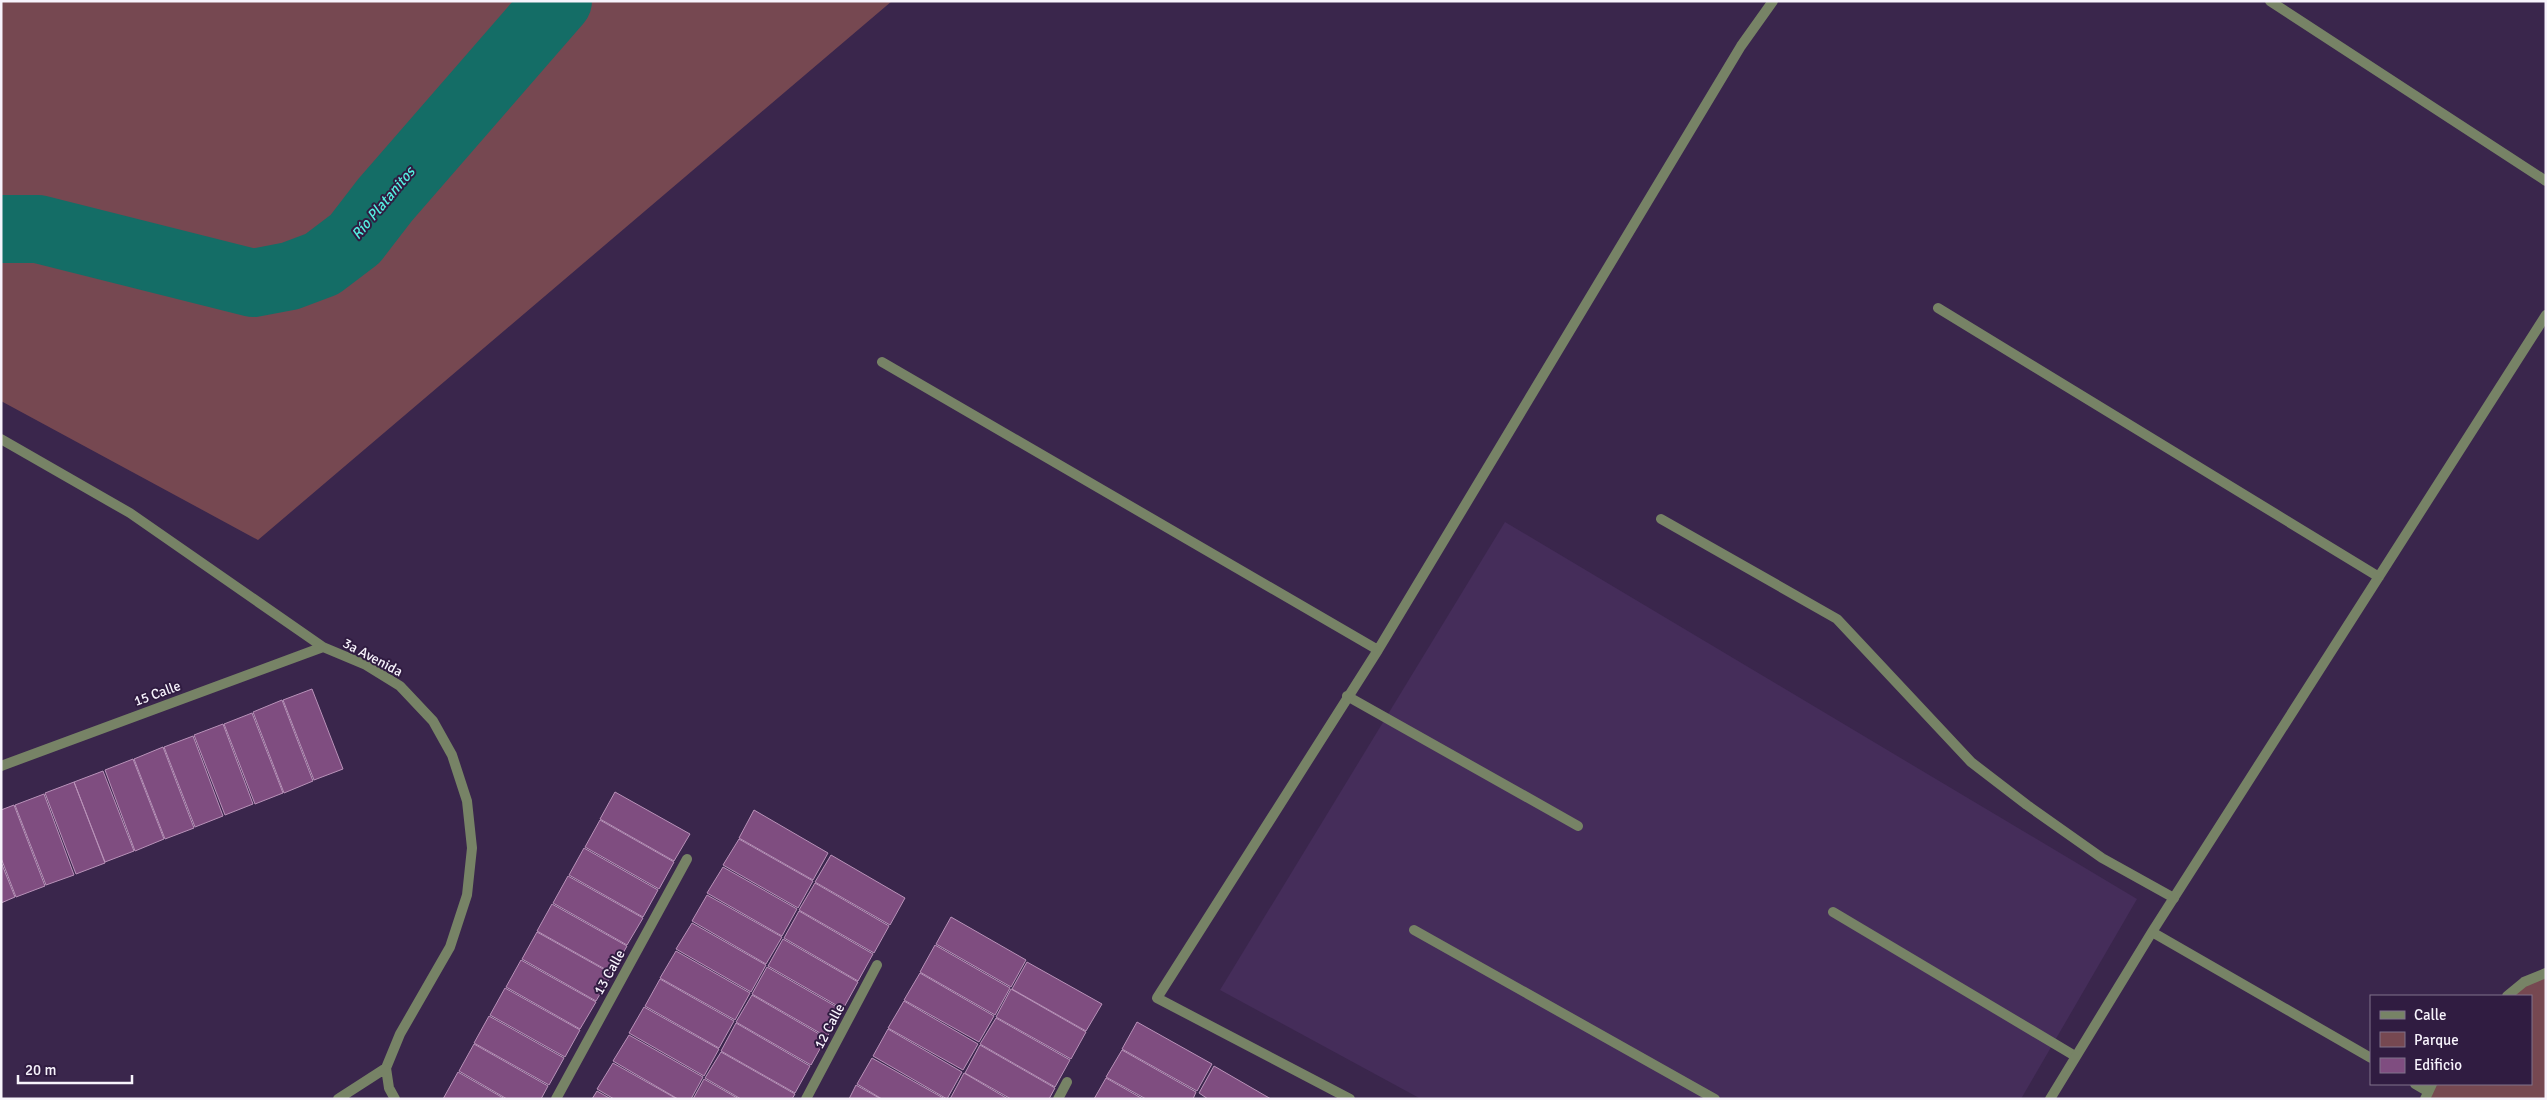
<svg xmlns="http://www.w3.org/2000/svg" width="2547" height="1100" viewBox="0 0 2547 1100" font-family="Signika,sans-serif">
<rect width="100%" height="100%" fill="#3a264c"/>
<path fill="#452d5a" d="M1505 522 2137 899 2021 1099H1421L1220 990Z"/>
<path fill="#764851" d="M1 1H892L258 540 1 401Z
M2546 973V1099H2425L2432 1084H2531V996H2507Z"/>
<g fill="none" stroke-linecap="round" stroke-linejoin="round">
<path stroke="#146d66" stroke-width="68" d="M1 229H38L253 283 290 276 322 264 355 239 385 200 558 1"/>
</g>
<path fill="#7f4d80" stroke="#b992b9" d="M312 689 343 769 314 780 283 700Z
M282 700 313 781 284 793 253 712Z
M252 713 283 793 255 804 224 724Z
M223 724 253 804 225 815 194 735Z
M193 736 223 816 195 827 164 747Z
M163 747 194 828 165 839 134 759Z
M133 759 164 839 135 851 105 770Z
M103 771 134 851 105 862 74 782Z
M74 782 105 863 76 874 45 793Z
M615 792 690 834 674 861 600 819Z
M44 794 74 875 46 885 15 805Z
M14 805 45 886 16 897 1 858V810Z
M754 810 828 853 813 880 739 838Z
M600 820 674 862 659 889 585 847Z
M739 839 813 881 798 908 723 865Z
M584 848 658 890 643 917 569 875Z
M831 855 905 898 890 925 815 882Z
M1 862 15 897 1 903Z
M723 867 797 909 782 936 707 893Z
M568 876 643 918 627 945 553 903Z
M815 883 889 926 874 953 799 910Z
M707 895 782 937 766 964 692 921Z
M552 904 627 946 612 973 537 931Z
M799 911 873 954 858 981 784 938Z
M951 917 1026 960 1011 987 936 944Z
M692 923 766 965 751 992 676 949Z
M537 932 612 974 596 1001 522 959Z
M783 939 858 982 843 1009 768 966Z
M935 945 1010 988 995 1015 920 972Z
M676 951 750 993 735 1020 660 978Z
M521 960 596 1002 580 1029 506 987Z
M1027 962 1102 1004 1086 1031 1012 989Z
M767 967 842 1010 827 1037 752 994Z
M920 973 994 1016 979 1042 904 1000Z
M660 979 734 1021 719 1048 645 1006Z
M505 988 580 1030 565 1057 490 1015Z
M1011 989 1086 1032 1071 1059 996 1017Z
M752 995 826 1038 811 1065 736 1022Z
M904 1001 978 1044 963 1070 888 1028Z
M644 1007 719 1049 704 1076 629 1033Z
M489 1016 564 1058 549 1085 474 1043Z
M996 1018 1070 1060 1055 1087 980 1044Z
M1137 1022 1212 1064 1197 1091 1122 1049Z
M736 1023 810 1066 795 1093 721 1051Z
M888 1029 962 1072 947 1099 873 1056Z
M629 1035 703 1077 691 1099H678L613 1061Z
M474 1044 548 1086 541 1099H507L459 1071Z
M980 1045 1055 1088 1049 1099H1011L965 1073Z
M1122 1050 1196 1092 1193 1099H1146L1106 1077Z
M721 1052 795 1094 792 1099H741L705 1078Z
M872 1058 945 1099H882L857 1084Z
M613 1063 677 1099H614L597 1089Z
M1214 1066 1271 1099H1208L1199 1093Z
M458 1072 505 1099H443Z
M964 1073 1008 1099H950Z
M1106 1078 1143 1099H1094Z
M704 1079 739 1099H693Z
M856 1085 881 1099H849Z
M597 1091 611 1099H592Z"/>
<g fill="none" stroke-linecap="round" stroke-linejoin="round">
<path stroke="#778366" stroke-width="10" d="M1661 519 1837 619 1971 762 2027 805 2102 858 2174 898
M1347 696 1578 826
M1833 912 2075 1056
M1414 930 1715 1099"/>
<path stroke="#778366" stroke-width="10" d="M2270 1 2546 181
M1938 308 2379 577
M882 362 1378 650
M1 439 130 513 323 647 366 665 400 686 433 721 452 755 467 801 472 848 467 895 450 947 400 1034 386 1068 389 1088 395 1099
M1 766 323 647
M2152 932 2371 1058
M2507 996 2524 982 2546 973
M2415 1084 2427 1091
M338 1099 386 1068
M556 1099 687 859
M806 1099 877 965
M1058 1099 1067 1082
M1350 1099 1157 998 1378 650 1741 46 1773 1
M2050 1099 2152 932 2546 315
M2425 1099 2432 1084"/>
</g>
<g text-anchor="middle" stroke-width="4" stroke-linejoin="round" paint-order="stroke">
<g font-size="14" fill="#f7f3fc" stroke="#301c41">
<text transform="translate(373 657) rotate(28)" y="5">3a Avenida</text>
<text transform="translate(157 693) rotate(-20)" y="5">15 Calle</text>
<text transform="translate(609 972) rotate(-61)" y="5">13 Calle</text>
<text transform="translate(829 1026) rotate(-62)" y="5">12 Calle</text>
</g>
<g font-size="15" font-style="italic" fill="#55efe1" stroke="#301c41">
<text transform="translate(383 203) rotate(-50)" y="5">Río Platanitos</text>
</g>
</g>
<rect width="2547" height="1100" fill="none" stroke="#f7f3fc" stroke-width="5"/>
<rect x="2370" y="995" width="162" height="90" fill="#301c41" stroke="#80728c"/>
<rect x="2380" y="1011" width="25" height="8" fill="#778366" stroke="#80728c"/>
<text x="2414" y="1020" font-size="15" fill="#f7f3fc">Calle</text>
<rect x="2380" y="1032" width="25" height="15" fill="#764851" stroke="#80728c"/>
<text x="2414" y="1045" font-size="15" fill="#f7f3fc">Parque</text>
<rect x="2380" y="1058" width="25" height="15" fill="#7f4d80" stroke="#80728c"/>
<text x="2414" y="1070" font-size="15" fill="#f7f3fc">Edificio</text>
<path d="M18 1075v8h114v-8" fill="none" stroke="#f7f3fc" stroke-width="2.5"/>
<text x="25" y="1075" font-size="15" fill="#f7f3fc" stroke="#301c41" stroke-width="4" paint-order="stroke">20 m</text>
</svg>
